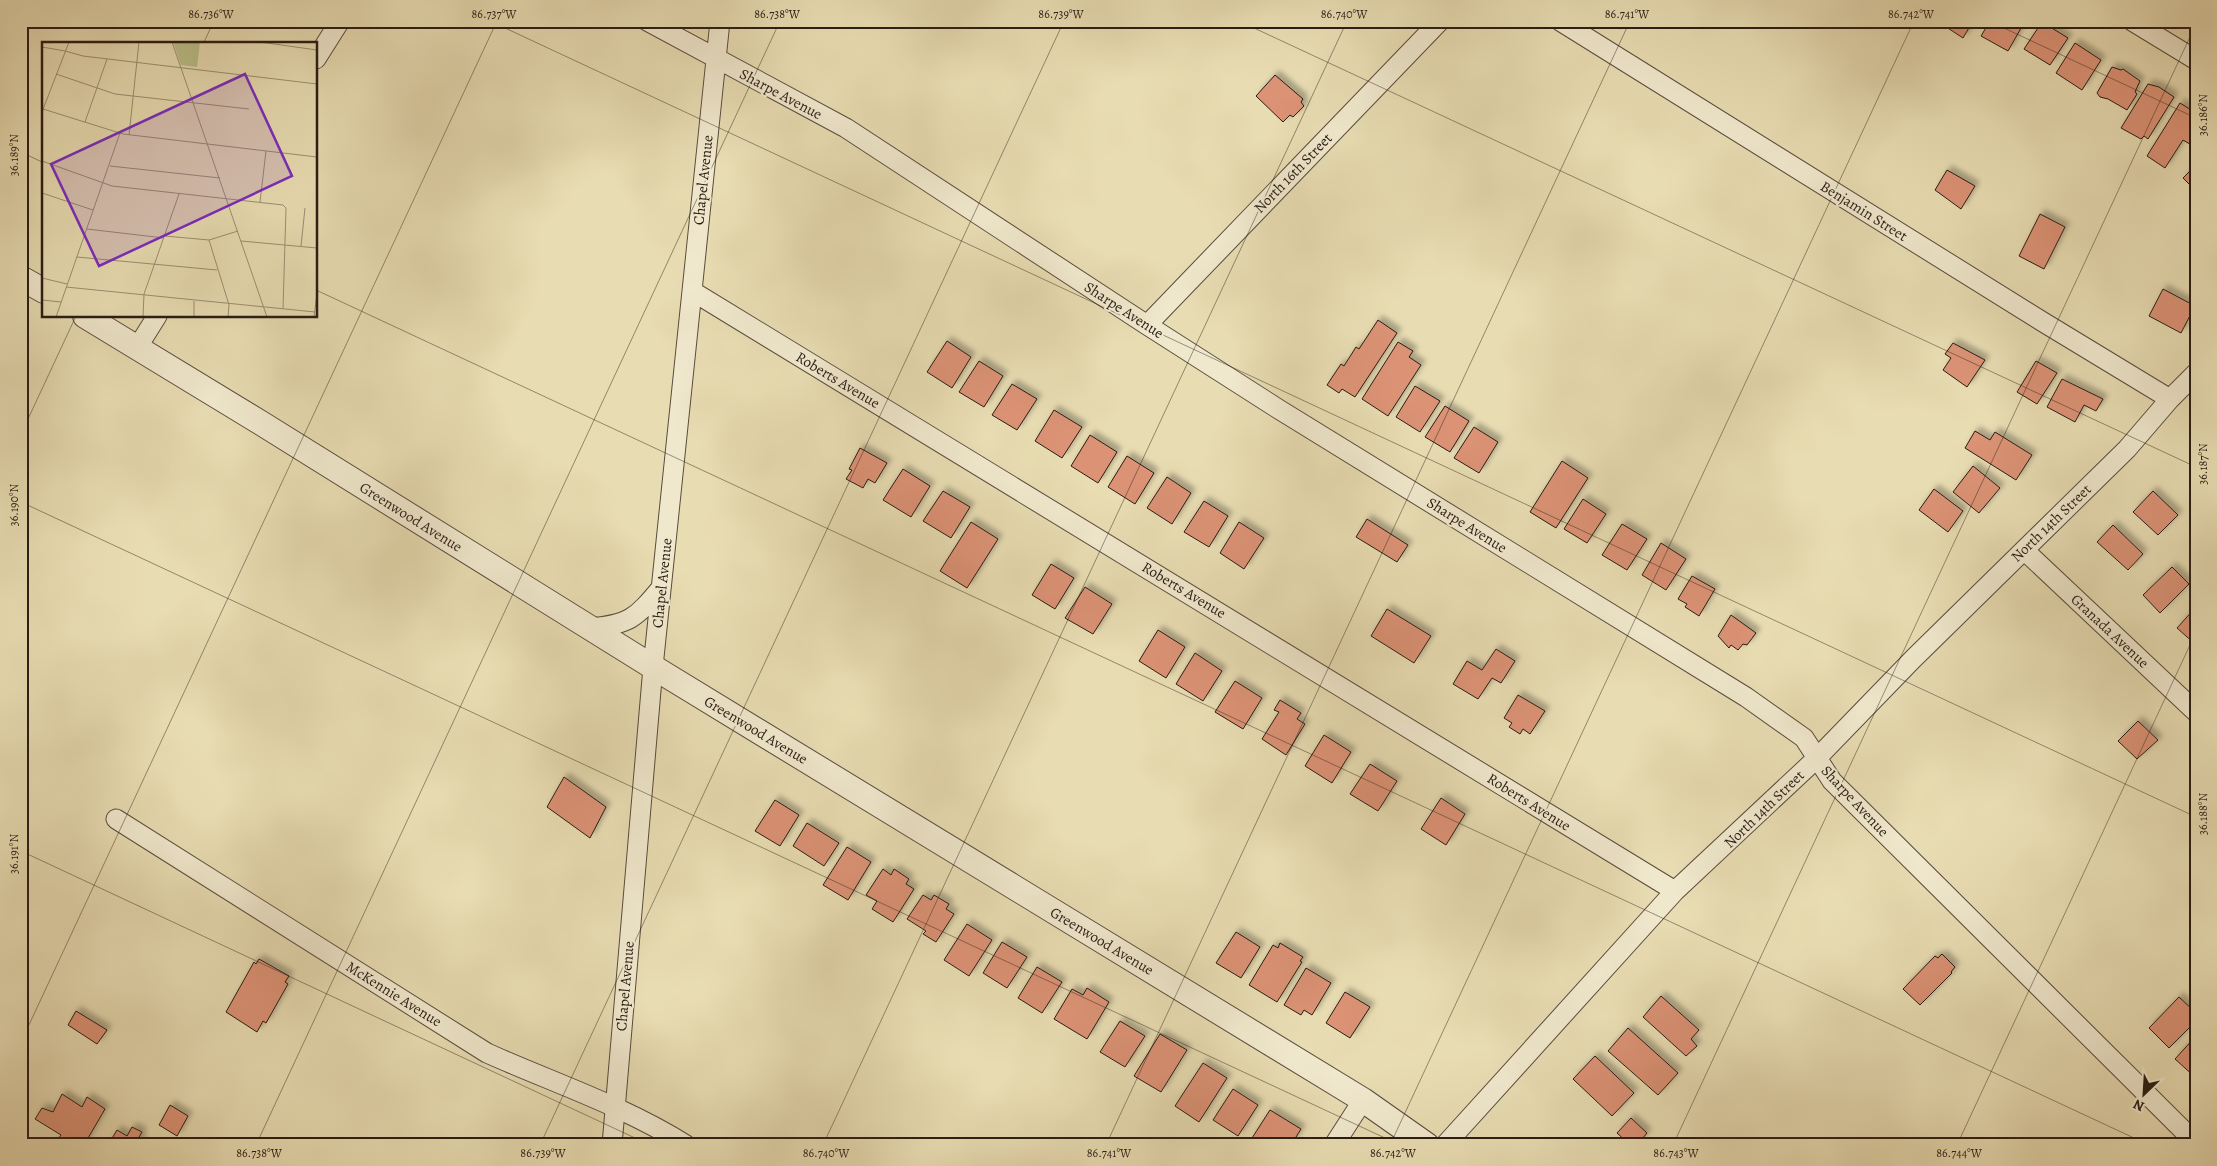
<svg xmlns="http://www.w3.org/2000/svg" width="2217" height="1166" viewBox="0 0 2217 1166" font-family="Alegreya,serif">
<defs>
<filter id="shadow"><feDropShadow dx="4.5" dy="-4.5" stdDeviation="2.5" flood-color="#0004"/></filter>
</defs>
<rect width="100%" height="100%" fill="#e8dcb2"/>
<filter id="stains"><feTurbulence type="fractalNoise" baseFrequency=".004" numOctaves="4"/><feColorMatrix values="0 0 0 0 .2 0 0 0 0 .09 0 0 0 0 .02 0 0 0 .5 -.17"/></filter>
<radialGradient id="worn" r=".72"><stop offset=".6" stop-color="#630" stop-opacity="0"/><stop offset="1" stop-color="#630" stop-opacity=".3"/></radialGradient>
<path fill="#db9275" stroke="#291c15" filter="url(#shadow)" d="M1609 21H1626L1621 29Z
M1937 21H1973L1963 38Z
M1990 21H2025L2008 51 1981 36Z
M2042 22 2068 38 2050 65 2024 49Z
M2075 43 2101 60 2082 90 2056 73Z
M2112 67 2121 70 2123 69 2140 81 2135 92 2137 94 2127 110 2108 99 2100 97 2097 93Z
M1275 75 1303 99 1301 102 1304 106 1293 117 1290 115 1283 122 1256 96Z
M2148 84 2159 87 2174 97 2148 139 2144 136 2141 139 2121 128Z
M2180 103 2196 113V142L2193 146 2183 140 2165 168 2147 156Z
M2196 165V191L2183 178Z
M1947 170 1975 186 1961 209 1935 190Z
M2040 214 2065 227 2044 269 2019 256Z
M2163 289 2195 306 2181 333 2149 316Z
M1378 320 1397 333 1355 397 1342 389 1339 393 1327 385 1341 364 1344 366 1356 347 1359 349Z
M947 341 971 357 952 388 927 372Z
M1398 342 1413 351 1409 357 1421 365 1388 416 1362 399Z
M1953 343 1985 360 1967 387 1943 370 1951 358 1945 354Z
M979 361 1003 376 984 407 959 392Z
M2036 361 2057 373 2037 404 2017 392Z
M2062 379 2103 399 2096 411 2084 405 2075 422 2047 407Z
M1012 384 1037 399 1017 430 992 415Z
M1415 386 1440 401 1420 432 1396 417Z
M1445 406 1469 421 1450 452 1425 437Z
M1054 410 1082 427 1062 458 1035 441Z
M1474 427 1498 442 1479 473 1454 458Z
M1975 431 1990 440 1995 432 2032 455 2016 480 1965 448Z
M1090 435 1117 452 1098 483 1071 466Z
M860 448 887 463 875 483 868 479 863 488 846 479 852 470 849 469Z
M1127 456 1154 473 1135 504 1108 487Z
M1562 461 1588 478 1556 528 1530 512Z
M1973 466 2000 488 1979 513 1953 492Z
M903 469 930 486 911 517 883 500Z
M1167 477 1191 493 1172 524 1147 508Z
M1934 489 1963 511 1948 532 1919 510Z
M943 491 970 507 951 538 923 521Z
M2153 491 2178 515 2158 535 2133 512Z
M1583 499 1606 514 1587 543 1564 529Z
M1204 501 1228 516 1209 547 1184 532Z
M1367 519 1408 545 1397 562 1356 537Z
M971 522 998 539 967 588 940 571Z
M1239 522 1264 538 1244 569 1220 553Z
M1622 524 1647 539 1627 570 1602 555Z
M2113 525 2143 554 2128 570 2097 542Z
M1661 543 1686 559 1666 590 1642 575Z
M1051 564 1074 578 1055 609 1032 595Z
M2172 567 2189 584 2160 613 2143 595Z
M1692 576 1715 589 1699 616 1685 607 1687 604 1678 599Z
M1085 587 1112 604 1093 634 1065 618Z
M2196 607V645L2177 628Z
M1387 609 1431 636 1414 663 1371 636Z
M1731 615 1756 633 1747 645 1743 644 1738 650 1731 645 1729 648 1718 636Z
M1158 630 1185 647 1166 678 1139 661Z
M1496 649 1515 661 1501 683 1492 678 1478 699 1453 684 1467 661 1482 670Z
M1195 653 1222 671 1203 701 1176 684Z
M1235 681 1262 698 1243 729 1215 712Z
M1518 695 1545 711 1530 734 1523 729 1520 734 1509 727 1512 723 1504 718Z
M1280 700 1301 713 1297 719 1305 724 1286 755 1262 739 1279 712 1274 710Z
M2138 721 2158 740 2137 759 2118 741Z
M1324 735 1351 752 1332 783 1305 766Z
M1370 764 1397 781 1378 811 1350 794Z
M564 777 606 807 590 838 547 807Z
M1441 798 1465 814 1446 845 1421 829Z
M775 800 799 815 780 846 755 831Z
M807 823 839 843 824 866 793 846Z
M847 847 871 862 848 900 823 885Z
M883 869 891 875 894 869 909 879 906 884 914 889 893 922 872 909 877 901 866 895Z
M923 895 931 900 934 895 949 904 946 909 954 914 936 942 923 934 926 931 907 919Z
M967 924 992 940 969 976 944 960Z
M1236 932 1260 947 1241 978 1216 963Z
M1002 942 1027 957 1007 988 983 973Z
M1280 943 1303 957 1300 961 1302 962 1277 1002 1249 985 1273 945 1278 948Z
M1942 954 1955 967 1951 972 1952 973 1920 1005 1903 989 1935 956 1938 958Z
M259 959 289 976 285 982 288 984 266 1023 263 1021 257 1032 226 1012 254 962 256 964Z
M1037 967 1062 982 1042 1013 1018 998Z
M1306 968 1331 983 1312 1015 1304 1010 1301 1015 1284 1005Z
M1087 988 1109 1002 1087 1039 1054 1019 1072 989 1083 995Z
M1345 992 1370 1007 1350 1038 1326 1023Z
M1661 996 1699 1030 1691 1039 1697 1046 1686 1056 1643 1017Z
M2179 997 2196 1013V1021L2169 1048 2149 1028Z
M76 1011 107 1030 97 1044 68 1025Z
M1120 1021 1145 1036 1125 1067 1100 1052Z
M1628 1028 1678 1073 1658 1095 1608 1051Z
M1160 1034 1187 1050 1161 1092 1134 1076Z
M2196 1036V1078L2175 1059Z
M1595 1056 1634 1093 1612 1116 1573 1079Z
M1203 1063 1227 1078 1199 1122 1175 1106Z
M1233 1089 1258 1105 1238 1136 1213 1120Z
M62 1094 82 1107 87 1097 105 1109 84 1145H78L74 1142 71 1145H64L57 1140 61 1135 35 1119 42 1108 53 1112Z
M170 1105 188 1116 177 1136 159 1125Z
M1270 1110 1301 1129 1291 1145H1263L1252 1138Z
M1631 1118 1647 1133 1637 1145H1630L1617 1133Z
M132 1127 142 1132 139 1137 142 1139 139 1145H108L117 1130 127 1136Z"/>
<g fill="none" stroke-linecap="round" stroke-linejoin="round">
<defs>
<path id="minor" d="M647 21 846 128 1147 325 1280 410 1746 697 1804 738 1832 781 2196 1143
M1560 21 2043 322 2170 399
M2132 21 2196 60
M316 59 340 21
M692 291 1675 891
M1147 325 1440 21
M137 348 157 316
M2024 550 2196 712
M589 628C629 625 636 618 661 588
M116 819 487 1053C554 1083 624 1106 686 1145
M612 1145 653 667 720 21
M1334 1145 1363 1100
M1445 1145 1675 891 1816 759 1913 659 2127 449 2170 399 2196 373"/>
<path id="tertiary" d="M21 278 44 291
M85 316 261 423 653 667 1363 1100 1427 1145"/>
</defs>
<use href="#minor" stroke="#594c3c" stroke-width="21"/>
<use href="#tertiary" stroke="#594c3c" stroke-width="26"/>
<use href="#minor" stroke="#f0e8cd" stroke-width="19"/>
<use href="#tertiary" stroke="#f0e8cd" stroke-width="24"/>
</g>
<path fill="none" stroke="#291c15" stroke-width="1" stroke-opacity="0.45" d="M490 21 2196 817M1239 21 2196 467M1989 21 2196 118M203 44 214 21M21 152 44 163M316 290 2149 1145M21 434 76 316M21 502 1400 1145M21 851 650 1145M21 1042 497 21M256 1145 780 21M540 1145 1064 21M823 1145 1347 21M1106 1145 1630 21M1390 1145 1914 21M1673 1145 2196 24M1957 1145 2196 632"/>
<g text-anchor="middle" stroke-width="4" stroke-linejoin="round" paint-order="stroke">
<g font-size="15" fill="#291c15" stroke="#f0e8cd">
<text transform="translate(781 94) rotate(28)" y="5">Sharpe Avenue</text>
<text transform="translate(1293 173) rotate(-46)" y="5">North 16th Street</text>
<text transform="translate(703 180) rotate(-84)" y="5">Chapel Avenue</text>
<text transform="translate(1864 211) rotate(32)" y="5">Benjamin Street</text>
<text transform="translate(1124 310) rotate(33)" y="5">Sharpe Avenue</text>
<text transform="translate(838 380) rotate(31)" y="5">Roberts Avenue</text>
<text transform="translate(411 517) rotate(32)" y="5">Greenwood Avenue</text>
<text transform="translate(2051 523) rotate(-44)" y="5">North 14th Street</text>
<text transform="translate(1467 525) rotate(32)" y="5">Sharpe Avenue</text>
<text transform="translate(662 583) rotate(-84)" y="5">Chapel Avenue</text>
<text transform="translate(1184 590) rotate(31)" y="5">Roberts Avenue</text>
<text transform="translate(2110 631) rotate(43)" y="5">Granada Avenue</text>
<text transform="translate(756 730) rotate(31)" y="5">Greenwood Avenue</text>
<text transform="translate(1855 801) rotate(47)" y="5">Sharpe Avenue</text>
<text transform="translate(1529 802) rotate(32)" y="5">Roberts Avenue</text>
<text transform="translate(1764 809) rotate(-44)" y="5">North 14th Street</text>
<text transform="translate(1102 941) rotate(31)" y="5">Greenwood Avenue</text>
<text transform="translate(625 986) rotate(-85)" y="5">Chapel Avenue</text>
<text transform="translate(394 994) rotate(32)" y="5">McKennie Avenue</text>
</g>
</g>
<g transform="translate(42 42)">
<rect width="275" height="275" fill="#e8dcb2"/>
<path d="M131 0H158L155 25 139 23Z" fill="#babf89"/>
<path fill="none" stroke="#9c8f73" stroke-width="1" d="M130 0 225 275M218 0 275 8M0 5 23 9M23 9 41 14 275 42M14 32 73 52 207 67M1 67 81 92 275 115M0 70 27 0M43 80 65 17M87 93 97 0M0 119 70 144 241 163 244 166 241 267M68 124 178 136M0 151 51 168M218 160 224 109M45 187 122 196M123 194 167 198 196 189M167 198 187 263 186 275M199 199 275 206M259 204 263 166M35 215 175 228M0 236 25 242M24 245 273 270M0 258 19 260M14 275 78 91M101 275 102 252 137 152M152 275V259M272 275 275 251"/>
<path fill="#7b2cbf" fill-opacity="0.15" stroke="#7b2cbf" stroke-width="2.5" d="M203 32 250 134 57 224 9 122Z"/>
<rect width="275" height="275" fill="none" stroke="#291c15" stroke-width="2.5"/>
</g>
<rect width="2217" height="1166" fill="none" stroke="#e8dcb2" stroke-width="55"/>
<g transform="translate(2144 1094) rotate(205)" stroke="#f0e8cd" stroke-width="4" paint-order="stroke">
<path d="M0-4L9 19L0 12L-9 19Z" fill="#291c15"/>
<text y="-8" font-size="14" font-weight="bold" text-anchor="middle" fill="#291c15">N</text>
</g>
<rect x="28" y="28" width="2162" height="1110" fill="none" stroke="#291c15" stroke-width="2"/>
<g font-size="12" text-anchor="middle" fill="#291c15">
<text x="211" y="18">86.736°W</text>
<text x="494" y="18">86.737°W</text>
<text x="777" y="18">86.738°W</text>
<text x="1061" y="18">86.739°W</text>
<text x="1344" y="18">86.740°W</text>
<text x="1627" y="18">86.741°W</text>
<text x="1911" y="18">86.742°W</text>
<text transform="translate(2203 115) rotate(-90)" y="4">36.186°N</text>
<text transform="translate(14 155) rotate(-90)" y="4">36.189°N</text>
<text transform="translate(2203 464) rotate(-90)" y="4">36.187°N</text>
<text transform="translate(14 505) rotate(-90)" y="4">36.190°N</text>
<text transform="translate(2203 814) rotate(-90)" y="4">36.188°N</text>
<text transform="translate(14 854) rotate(-90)" y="4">36.191°N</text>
<text x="259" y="1157">86.738°W</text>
<text x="543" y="1157">86.739°W</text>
<text x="826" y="1157">86.740°W</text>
<text x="1109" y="1157">86.741°W</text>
<text x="1393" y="1157">86.742°W</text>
<text x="1676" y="1157">86.743°W</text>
<text x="1959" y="1157">86.744°W</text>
</g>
<rect width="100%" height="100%" filter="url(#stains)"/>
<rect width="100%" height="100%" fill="url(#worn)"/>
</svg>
